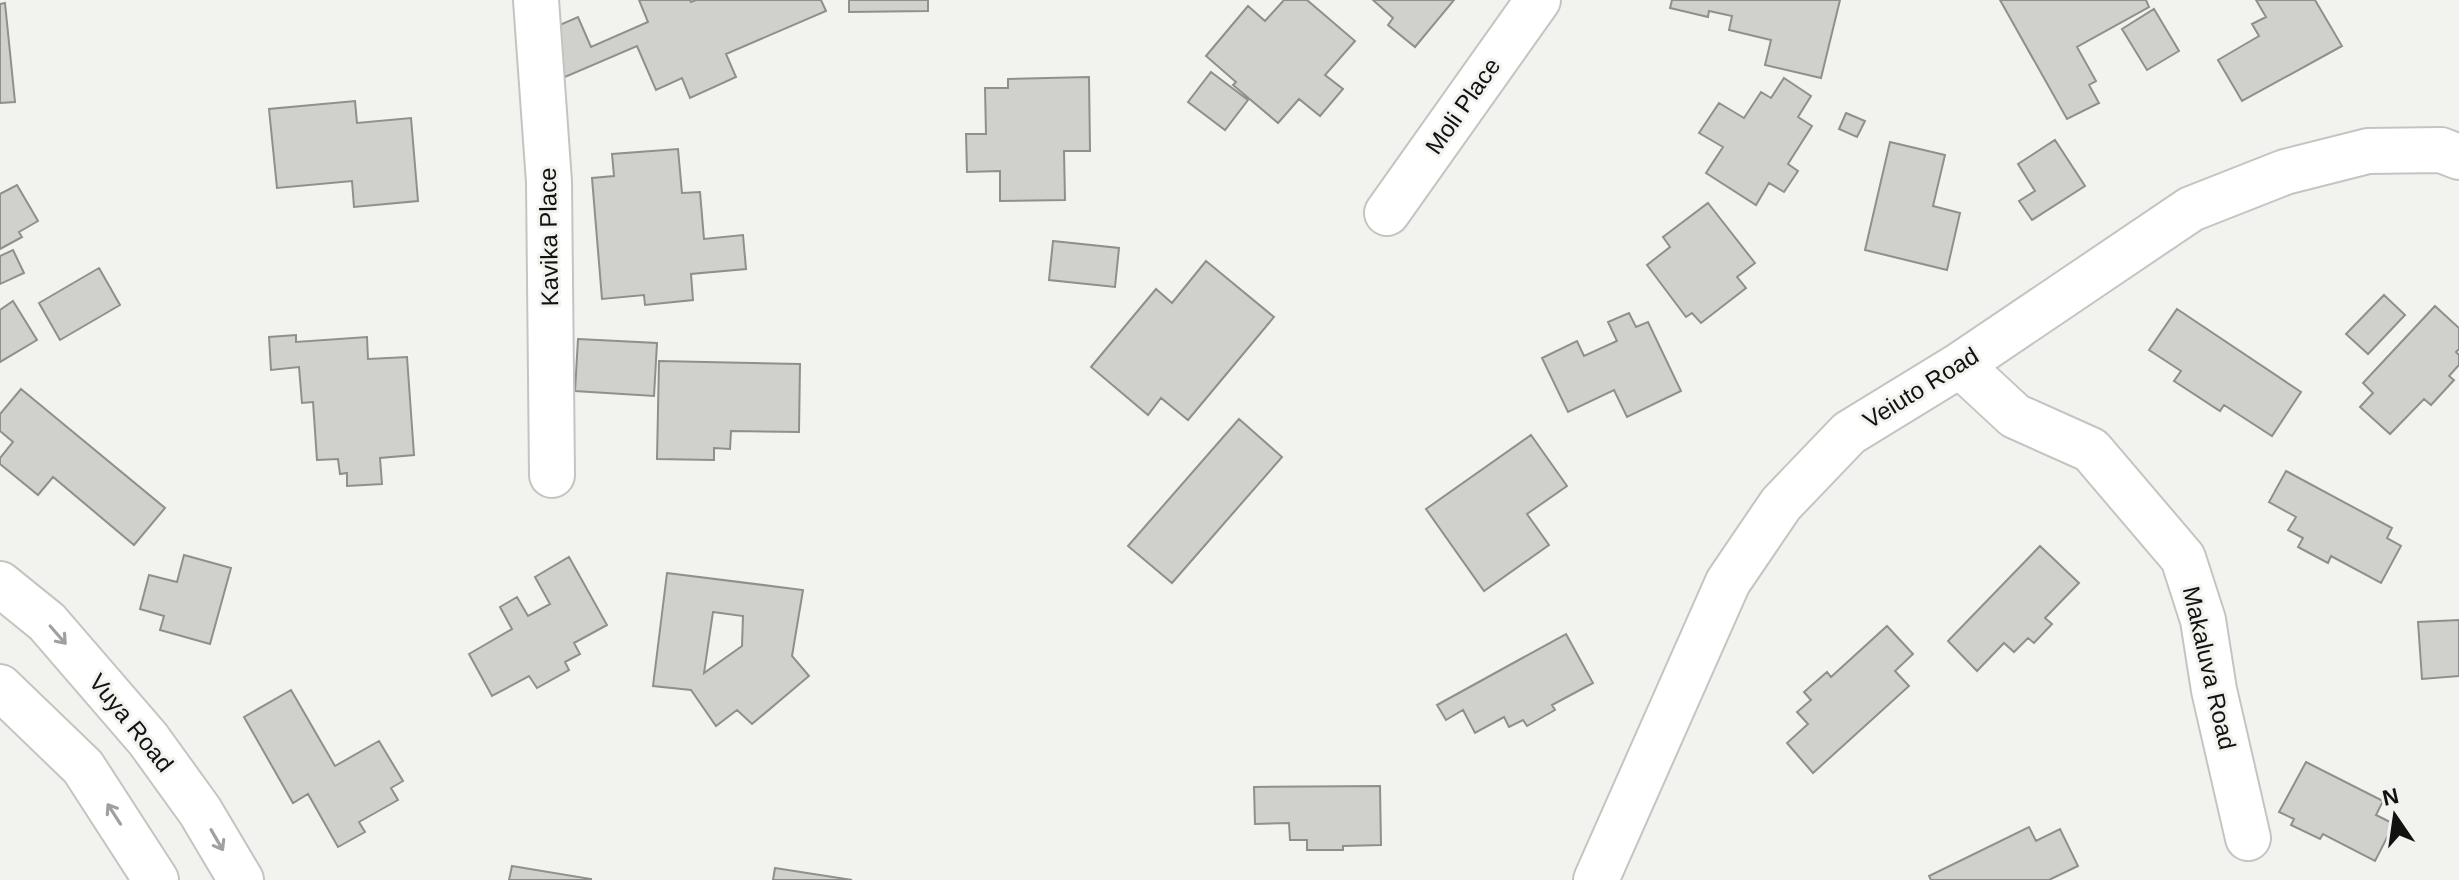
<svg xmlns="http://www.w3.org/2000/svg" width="2459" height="880" viewBox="0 0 2459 880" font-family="Arial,sans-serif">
<rect width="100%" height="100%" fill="#f2f2ee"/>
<path fill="#d0d0cc" stroke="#8f8f8c" stroke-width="2" fill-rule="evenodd" d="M639 0H690L691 2 696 0H821L826 11 726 54 736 77 690 98 682 78 656 90 637 46 565 77 546 31 578 17 591 47 648 22Z
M849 0H928V11L849 12Z
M1284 0H1307L1355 41 1325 75 1343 89 1320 116 1299 99 1278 123 1233 85 1236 82 1206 56 1248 6 1265 21Z
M1373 0H1454L1415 47 1388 25 1393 18Z
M1672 0H1840L1821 78 1765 65 1771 40 1729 30 1732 16 1709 11 1708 17 1670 8Z
M2000 0H2146L2149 7 2077 47 2096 81 2089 85 2099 103 2067 119Z
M2256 0H2315L2342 46 2242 101 2218 60 2259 36 2252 24 2266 17Z
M5 3 15 102 0 103V4Z
M2154 9 2179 51 2147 70 2122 29Z
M1211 72 1248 100 1225 130 1188 102Z
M1089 77 1090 151H1064L1065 200 1000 201V171L967 172 966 134H986L985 88H1008V79Z
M1784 78 1811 96 1798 117 1812 126 1788 164 1798 171 1784 192 1769 183 1756 205 1706 173 1723 147 1699 133 1719 103 1744 118 1761 92 1771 98Z
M355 101 357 123 411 118 418 201 354 207 352 181 277 188 269 109Z
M1846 113 1865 121 1857 137 1839 129Z
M2055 140 2085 186 2032 220 2019 201 2035 191 2018 164Z
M1890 142 1945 155 1933 206 1960 213 1947 270 1865 250Z
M678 149 682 193 700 192 704 239 743 235 746 269 691 274 693 300 645 305 644 295 602 299 592 178 614 176 612 154Z
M17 185 38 221 19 232 22 237 0 249V194Z
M1708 203 1755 263 1737 277 1746 288 1701 323 1692 313 1686 317 1647 265 1670 247 1663 237Z
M1053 241 1119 248 1115 287 1049 280Z
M13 250 24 273 0 284V256Z
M1206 261 1274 317 1188 420 1161 398 1148 415 1091 367 1156 289 1172 303Z
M99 268 120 305 60 340 39 303Z
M2384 295 2405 315 2368 354 2346 334Z
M13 301 37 340 0 362V310Z
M2435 306 2459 328V349L2456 352 2459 355V365L2449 376 2454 380 2431 405 2424 399 2390 434 2360 407 2373 393 2363 383Z
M2177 309 2301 392 2272 436 2224 405 2220 411 2174 381 2181 371 2149 350Z
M1629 313 1636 327 1648 322 1681 391 1627 417 1614 390 1568 412 1542 358 1577 341 1584 356 1617 341 1608 322Z
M296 335V342L367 337 368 359 407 357 414 455 380 458 382 484 347 486V473L340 474 338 459 317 460 313 402 302 403 299 367 271 370 269 337Z
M578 339 657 343 654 396 575 391Z
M659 361 800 364 799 432 731 431 730 449 714 448V460L657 459Z
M21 389 165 508 134 545 53 477 38 495 0 464V458L13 442 0 431V414Z
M1239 419 1282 457 1172 583 1128 546Z
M1531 435 1567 486 1527 514 1549 545 1484 591 1426 509Z
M2286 471 2392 528 2387 538 2401 546 2381 583 2331 556 2328 563 2298 547 2303 538 2288 530 2296 517 2269 502Z
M2040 546 2079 583 2045 618 2052 624 2034 643 2028 638 2014 652 2004 643 1977 671 1948 641Z
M184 555 231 568 210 644 160 630 164 616 140 609 149 575 177 582Z
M569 557 607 625 574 643 580 654 565 662 569 670 537 688 529 676 492 696 469 654 512 629 500 607 517 597 528 616 550 604 535 577Z
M667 573 803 590 792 656 809 676 752 724 737 710 716 726 691 690 653 686ZM713 612 743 616 742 646 704 673Z
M2459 620V676L2422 679 2418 622Z
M1887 626 1913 654 1895 671 1909 686 1813 773 1787 743 1808 724 1797 712 1811 700 1804 692 1827 672 1831 677Z
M1566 634 1593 683 1552 705 1555 710 1527 726 1523 720 1509 727 1504 717 1475 733 1463 710 1446 720 1437 705Z
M291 690 335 766 379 741 403 781 391 788 398 800 359 822 365 832 338 847 308 794 293 803 244 717Z
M2306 762 2383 801 2376 815 2394 824 2375 861 2323 834 2320 839 2291 825 2294 819 2279 812Z
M1380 786 1381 845 1343 846V850H1307V840H1290L1289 823 1255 824 1254 787Z
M2029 827 2036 841 2060 829 2078 866 2049 880H1931L1929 876Z
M512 866 591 879V880H509Z
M775 868 852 880H773Z"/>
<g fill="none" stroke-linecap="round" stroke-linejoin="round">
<defs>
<path id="minor" d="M536 0 549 182 552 475
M1387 213 1538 0
M1960 365 2015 416 2091 450 2183 558 2203 620 2214 690 2248 838
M1596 880 1728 582 1781 504 1849 433 1960 365 2191 209 2285 172 2368 151 2441 150 2459 157"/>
<path id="major" d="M0 584 47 622 148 739 200 811 241 880
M0 687 83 767 156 880"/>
</defs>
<use href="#minor" stroke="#c4c4c0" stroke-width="48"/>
<use href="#major" stroke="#c4c4c0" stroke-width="48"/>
<use href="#minor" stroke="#fff" stroke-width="44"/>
<use href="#major" stroke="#fff" stroke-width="44"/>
</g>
<defs><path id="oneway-shaft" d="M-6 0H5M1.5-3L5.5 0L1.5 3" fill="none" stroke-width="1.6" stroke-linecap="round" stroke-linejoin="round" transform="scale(2)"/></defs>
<g stroke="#a0a0a0">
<use href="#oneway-shaft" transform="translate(58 635) rotate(49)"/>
<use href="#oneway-shaft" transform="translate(114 814) rotate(-123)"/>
<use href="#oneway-shaft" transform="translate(217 840) rotate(60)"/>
</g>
<g text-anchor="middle" stroke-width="6" stroke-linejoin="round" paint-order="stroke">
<g font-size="24" fill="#121211" stroke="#f2f2ee">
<text transform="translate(1463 106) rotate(-55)" y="8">Moli Place</text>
<text transform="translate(549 237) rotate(-91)" y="8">Kavika Place</text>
<text transform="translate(1921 388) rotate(-32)" y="8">Veiuto Road</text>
<text transform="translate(2209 668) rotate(77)" y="8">Makaluva Road</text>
<text transform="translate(131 723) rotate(51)" y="8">Vuya Road</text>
</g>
</g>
<g transform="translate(2395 816) rotate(347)" stroke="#f2f2ee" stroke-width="6" paint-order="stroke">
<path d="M0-6L14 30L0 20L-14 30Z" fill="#121211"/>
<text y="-12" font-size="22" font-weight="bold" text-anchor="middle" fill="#121211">N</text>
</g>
</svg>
